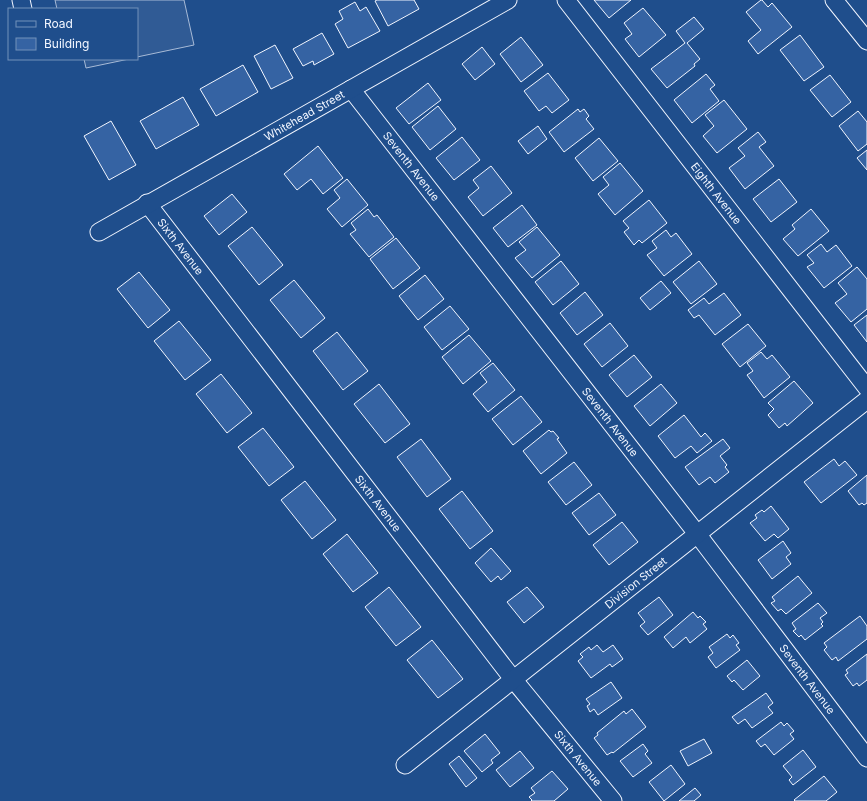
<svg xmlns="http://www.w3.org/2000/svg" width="867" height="801" viewBox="0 0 867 801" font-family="Inter,sans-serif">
<rect width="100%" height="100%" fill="#1f4e8c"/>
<path fill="#305b95" stroke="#a8bbd7" d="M55 0H184L194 45 137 57V9H57Z
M84 59H129L86 68Z"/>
<path fill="#3563a3" stroke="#f2f6ff" d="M377 0H414L419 9 388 26 375 1Z
M594 0H631L609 18Z
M761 0H762L768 7 772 3 792 27 758 54 748 41 761 30 746 12Z
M355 2 360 11 366 7 380 31 348 48 335 24 343 19 339 11Z
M643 8 666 35 639 57 625 39 632 34 624 23Z
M694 17 704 29 687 43 700 59 694 64 695 66 667 88 651 69 685 43 676 31Z
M322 33 334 54 314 65 313 61 303 66 293 49Z
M800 35 824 67 804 81 780 50Z
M521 37 543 65 521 82 500 54Z
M275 45 293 78 271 89 254 56Z
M482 47 495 64 475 80 462 64Z
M243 65 258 92 216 116 200 89Z
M548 73 569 100 552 113 546 106 539 111 524 91Z
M706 74 715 85 710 89 719 101 692 123 674 100Z
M830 75 851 102 832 117 810 90Z
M428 83 441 100 409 124 396 108Z
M183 97 199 125 156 149 140 121Z
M724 100 747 129 717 153 703 136 714 126 705 115Z
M438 106 456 129 430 150 412 127Z
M578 109 580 112 584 109 589 116 586 119 594 129 564 152 549 132Z
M858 111 867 122V144L858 151 839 126Z
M111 121 136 165 109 180 84 136Z
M538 126 547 139 528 154 518 141Z
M758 132 766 142 759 147 774 166 745 189 729 168 745 156 738 148Z
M462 137 480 160 454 180 436 158Z
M599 138 618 161 593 181 575 158Z
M318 146 343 178 323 194 311 179 297 190 284 174Z
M867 150V170L857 158Z
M620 163 643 191 615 215 598 194 609 185 603 177Z
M491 166 512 193 483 216 468 197 479 188 473 180Z
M347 179 368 205 342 227 327 209 340 198 334 190Z
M779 179 797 202 771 222 753 199Z
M232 194 247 212 219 235 204 216Z
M649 200 667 223 642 243 639 240 634 245 624 232 629 228 623 221Z
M522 205 537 225 508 247 493 228Z
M368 209 374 217 377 215 394 237 369 257 350 234 356 230 351 223Z
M811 209 829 231 798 256 783 239 795 229 792 225Z
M252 227 283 265 259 285 228 246Z
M537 227 560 255 532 278 515 258 526 250 519 242Z
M666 230 671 237 676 233 692 254 664 276 647 255 657 248 652 241Z
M396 238 420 268 393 289 370 259Z
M821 244 827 252 836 245 852 266 824 288 807 267 814 263 807 255Z
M561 261 579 284 553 305 535 282Z
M699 261 717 284 691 304 673 282Z
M857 267 867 279V309L851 322 835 303 847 294 838 283Z
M139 272 170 310 148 328 117 289Z
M425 275 444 299 418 320 399 296Z
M294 280 325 318 301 338 270 300Z
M661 281 671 293 650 310 640 298Z
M585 292 603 315 577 335 560 313Z
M724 293 741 315 715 335 699 315 694 318 688 310 704 298 709 304Z
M450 306 469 329 442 350 424 327Z
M867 315V342L854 325Z
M179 321 211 360 185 380 154 341Z
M610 323 628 346 602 367 584 344Z
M748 324 766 346 740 367 722 344Z
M337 332 368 371 343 390 313 351Z
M469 335 491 361 463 384 442 357Z
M761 352 767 359 772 355 790 377 764 398 747 375 753 371 747 363Z
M634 355 652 377 627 397 609 375Z
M493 363 515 390 488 412 473 394 487 382 480 373Z
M221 374 252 413 227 433 196 394Z
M794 381 813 403 787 426 785 423 779 428 768 415 774 409 768 403Z
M379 384 410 424 385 443 354 404Z
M661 384 677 403 650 426 634 406Z
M521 396 542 422 513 445 492 419Z
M684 415 701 437 705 433 712 441 697 453 691 446 675 458 658 436Z
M263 428 294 467 269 486 238 447Z
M549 430 551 432 553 431 559 438 557 439 567 453 541 474 523 451Z
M421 439 451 479 427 497 397 457Z
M723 439 730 448 720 456 727 465 725 467 729 472 715 483 710 477 699 485 685 467Z
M834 459 839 466 845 461 857 475 821 503 804 482Z
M574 462 592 485 566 505 548 482Z
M867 475V503L864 505 862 503 859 505 848 491Z
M305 481 336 520 312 539 281 500Z
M462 491 493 531 470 549 439 509Z
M599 493 616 515 589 535 572 513Z
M771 506 789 529 778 538 774 534 765 541 750 523 757 518 755 515 762 510 764 512Z
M622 522 638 542 609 565 593 545Z
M347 534 378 573 353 592 323 554Z
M783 541 791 553 786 557 791 564 772 579 758 560Z
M491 548 511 571 501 580 498 576 491 582 475 563Z
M798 576 812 593 786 614 781 609 778 611 771 603 775 601 772 597Z
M389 587 421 627 396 646 365 607Z
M527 587 544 607 524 623 507 602Z
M659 597 673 615 648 635 640 626 645 622 638 613Z
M818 603 827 613 820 618 823 622 821 624 823 626 805 640 801 635 799 637 793 631 796 629 792 623Z
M693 612 698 618 700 616 706 622 703 624 707 629 690 643 686 637 673 648 664 637Z
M860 616 867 626V639L838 661 836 657 832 660 824 650 827 647 824 643Z
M727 634 730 638 733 635 739 643 736 645 740 650 716 668 708 657 713 653 709 647Z
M432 640 463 679 438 698 407 660Z
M597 645 603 652 613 645 623 659 612 667 610 664 591 678 578 661 583 657 580 654 589 647 591 650Z
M867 654V680L859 686 857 683 853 686 845 675 848 673 846 670Z
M747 660 760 676 743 690 734 680 732 682 727 676Z
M611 682 622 698 598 715 594 709 590 712 587 706 590 704 586 699Z
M766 693 773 703 768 707 773 713 752 728 745 719 738 724 732 717Z
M632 709 646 727 613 753 612 752 607 755 594 738 598 735 597 733 624 711 626 714Z
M781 722 784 726 787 723 794 731 790 734 794 739 774 755 765 744 761 747 756 741Z
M485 734 500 753 491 760 493 763 482 772 464 751Z
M704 739 712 753 688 766 680 751Z
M643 744 648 751 645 754 652 763 633 777 620 761Z
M803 750 816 767 793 785 789 780 792 777 783 766Z
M520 751 534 768 510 787 496 770Z
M459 756 477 778 466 787 449 764Z
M671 765 685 784 664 801 649 782Z
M552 771 568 789 554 801H531L532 800 529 797 535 793 531 788Z
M824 776 837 792 826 801H795L794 800Z
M695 788 701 795 694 801H679Z"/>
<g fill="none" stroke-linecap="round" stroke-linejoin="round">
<defs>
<g id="street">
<path d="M21 0 23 9"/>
<path id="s1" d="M566 0 867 388"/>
<path d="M834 0 867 41"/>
<path id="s2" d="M351 89 698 535 867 758"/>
<path id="s3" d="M147 203 513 679 613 801"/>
<path id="s4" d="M99 232 508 0"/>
<path id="s5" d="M405 765 867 400"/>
</g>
</defs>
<use href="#street" stroke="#f2f6ff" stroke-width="19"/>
<use href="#street" stroke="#1f4e8c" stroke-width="17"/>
</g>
<g text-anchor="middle" stroke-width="3" stroke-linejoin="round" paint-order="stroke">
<g font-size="11" fill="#f2f6ff" stroke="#1f4e8c">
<text dy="4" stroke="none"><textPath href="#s4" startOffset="236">Whitehead Street</textPath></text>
<text dy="4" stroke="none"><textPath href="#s2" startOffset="98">Seventh Avenue</textPath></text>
<text dy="4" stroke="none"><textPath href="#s1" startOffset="245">Eighth Avenue</textPath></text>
<text dy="4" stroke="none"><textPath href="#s3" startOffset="55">Sixth Avenue</textPath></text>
<text dy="4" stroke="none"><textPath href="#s2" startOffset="422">Seventh Avenue</textPath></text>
<text dy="4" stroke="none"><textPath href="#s3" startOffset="379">Sixth Avenue</textPath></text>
<text dy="4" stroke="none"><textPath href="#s5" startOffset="294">Division Street</textPath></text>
<text dy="4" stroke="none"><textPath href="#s2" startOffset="746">Seventh Avenue</textPath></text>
<text dy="4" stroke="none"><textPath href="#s3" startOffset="703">Sixth Avenue</textPath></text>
</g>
</g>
<rect x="8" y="8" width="130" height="52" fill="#1f4e8c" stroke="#7391ba"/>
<rect x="16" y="21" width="20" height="6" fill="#1f4e8c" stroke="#7391ba"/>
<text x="44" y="28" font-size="12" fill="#f2f6ff">Road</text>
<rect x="16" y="38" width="20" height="12" fill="#3563a3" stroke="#7391ba"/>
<text x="44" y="48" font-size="12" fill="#f2f6ff">Building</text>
</svg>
